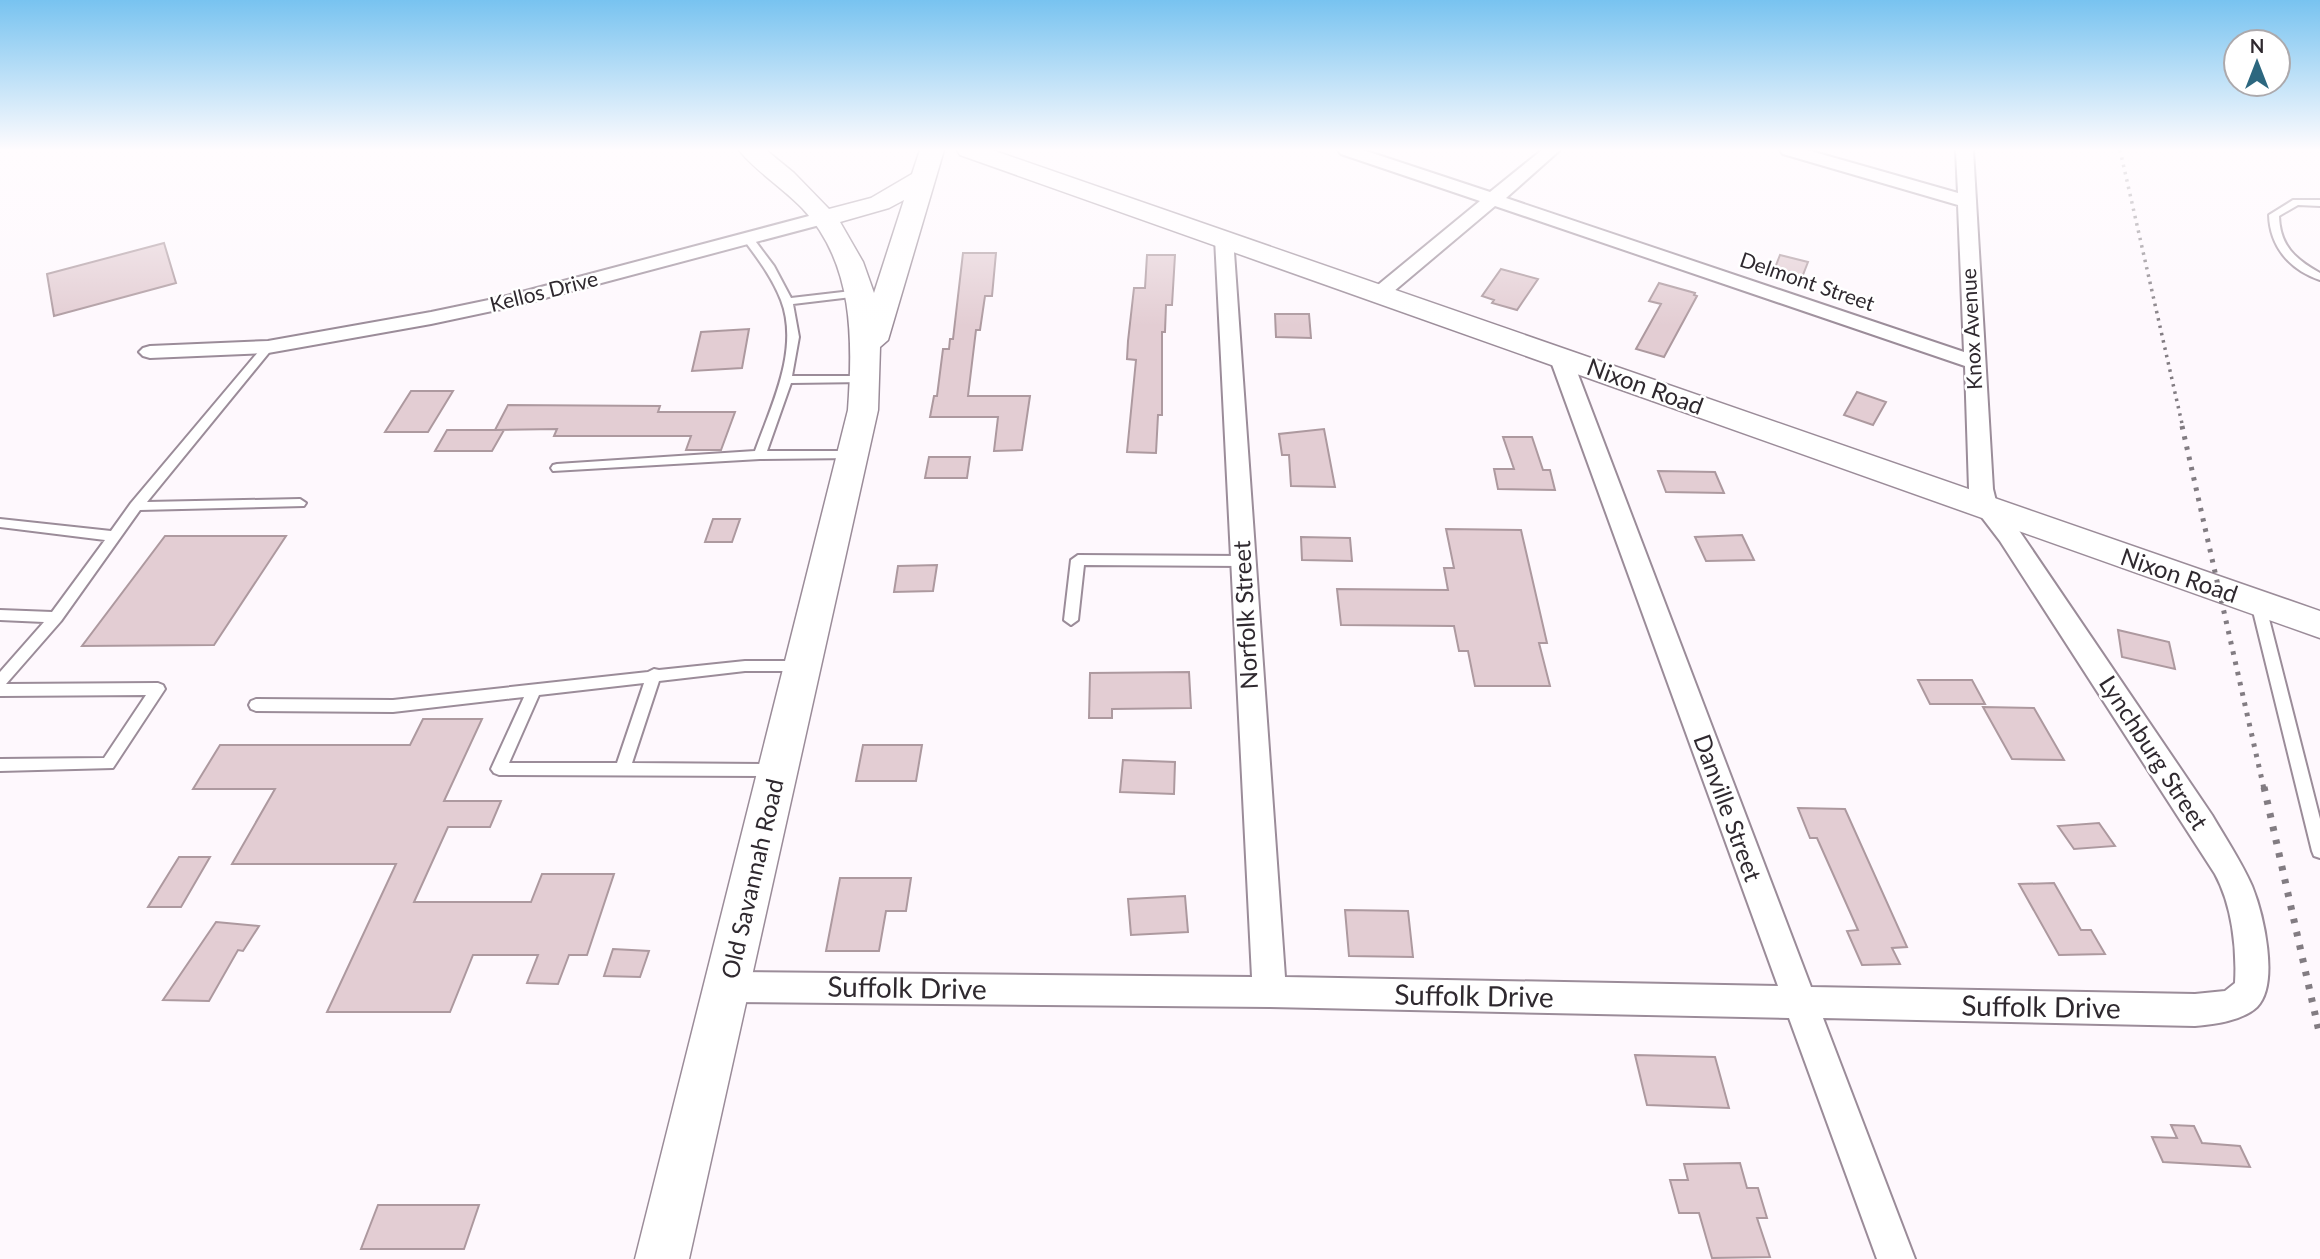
<svg xmlns="http://www.w3.org/2000/svg" width="2320" height="1259" viewBox="0 0 2320 1259" font-family="Lato,sans-serif">
<rect width="100%" height="100%" fill="#fef8fd"/>
<path fill="#e3cdd3" stroke="#ad999f" stroke-width="2" d="M164 243 176 283 54 316 47 274Z
M963 253H996L992 296H985L980 330H976L968 396H1030L1022 450 994 451 998 417H930L934 396H937L943 349H949L950 339H953Z
M1147 255H1175L1172 305H1166L1165 332H1162V415H1158L1156 453 1127 452 1136 360 1127 359 1128 341 1134 288H1145Z
M1780 255 1808 262 1799 285 1771 278Z
M1501 269 1538 279 1517 310 1492 303 1494 300 1482 296Z
M1659 283 1695 293 1694 295 1697 296 1664 357 1636 349 1661 304 1649 301Z
M1275 314H1309L1311 338 1276 337Z
M749 329 742 368 692 371 701 332Z
M411 391H453L428 432H385Z
M1857 392 1886 402 1873 425 1844 415Z
M508 405 660 406 658 412H735L721 450H686L691 436H554L557 429 495 430Z
M1324 429 1335 487 1291 486 1289 455H1282L1279 434Z
M447 430H504L492 451H435Z
M1503 437H1532L1543 470H1550L1555 490 1498 489 1494 469H1514Z
M929 457H970L967 478H925Z
M1658 471 1715 472 1724 493 1666 492Z
M713 519H740L732 542H705Z
M1446 529 1521 530 1547 643H1539L1550 686H1475L1468 651H1459L1454 626 1341 625 1337 589 1448 590 1444 568H1454Z
M1742 535 1754 560 1706 561 1695 537Z
M165 536H286L214 645 82 646Z
M1301 537 1350 538 1352 561 1302 560Z
M937 565 933 591 894 592 898 566Z
M2118 630 2169 642 2175 669 2122 657Z
M1189 672 1191 708 1112 709V718H1089L1090 673Z
M1918 680H1972L1985 704H1930Z
M1983 707 2034 708 2064 760 2012 759Z
M423 719H482L444 801H501L490 827H448L414 902H531L542 874H614L587 955H569L558 984 527 983 538 955H473L450 1012H327L396 864H232L275 789H193L220 745H410Z
M863 745H922L916 781H856Z
M1123 760 1175 762 1174 794 1120 792Z
M1798 808 1845 809 1907 947 1892 948 1900 964 1862 965 1847 931 1858 930 1817 838H1810Z
M2099 823 2115 846 2074 849 2058 826Z
M179 857H210L181 907H148Z
M840 878H911L906 911H886L879 951H826Z
M2054 883 2081 930H2091L2105 954 2059 955 2019 884Z
M1185 896 1188 932 1131 935 1128 899Z
M1345 910 1408 911 1413 957 1349 956Z
M216 922 259 926 243 951 238 950 209 1001 163 1000Z
M613 949 649 951 640 977 604 976Z
M1635 1055 1715 1057 1729 1108 1647 1105Z
M2171 1125 2194 1126 2202 1143 2240 1146 2250 1167 2163 1162 2152 1137 2177 1138Z
M1740 1163 1747 1188H1758L1767 1218H1757L1770 1257 1712 1258 1699 1213H1679L1670 1180H1688L1684 1164Z
M378 1205H479L464 1249H361Z"/>
<g fill="none" stroke-linecap="round" stroke-linejoin="round">
<defs>
<path id="lane" d="M2293 200H2320V206L2298 205 2279 216C2280 246 2295 259 2320 273V280C2290 270 2270 247 2269 215Z
M749 237 753 238 774 266 791 298 860 290 865 293 860 296 793 304 799 337 792 376H866L872 379 866 382 791 383 767 451H852L856 452 858 455 856 458 760 459 553 471 551 468 553 465 557 464 755 451C771 406 800 349 781 300 772 277 758 259 744 240Z
M268 344 274 347 272 349 147 502 300 499 306 503 304 506 140 510 61 621 6 684 158 683 163 685 165 689 113 768 0 771V759L104 758 146 695 0 696V672L44 622 0 620V610L52 612 105 540 0 527V519L111 531 131 503 264 345Z
M1078 555 1243 556 1250 561 1243 566 1084 565 1078 620 1071 625 1064 620 1071 560Z
M2258 598 2265 603 2320 819V858L2314 856 2312 851 2251 603Z
M745 661H802L807 662 809 666 807 670 802 671H745L659 681 632 763 777 764 782 766 785 770 782 774 777 776 499 775 494 773 491 769 524 697 393 712 256 711 251 709 249 705 251 701 256 699 393 700 648 672 654 669 659 670ZM644 683 617 763H509L539 695Z"/>
<path id="street" d="M1338 150H1363L1490 192 1542 150H1560L1506 198 1964 352 1958 205 1783 154 1780 150H1807L1958 193 1956 150H1973L1993 489 1997 505 2018 529 2212 815C2226 839 2241 861 2252 886 2263 913 2280 984 2257 1007 2242 1021 2215 1024 2195 1026L1823 1018 1915 1259H1877L1789 1018 1269 1007 728 1002 716 998 711 987 716 976 728 972 1252 977 1215 238 1224 232 1233 238 1285 977 1778 986 1549 356 1553 352H1567L1571 356 1811 987 2195 994 2225 991 2235 983C2237 948 2232 905 2215 874L2000 541 1974 507 1969 489 1965 366 1495 206 1387 297H1373L1370 293 1373 289 1480 201 1341 154Z
M824 212 833 218 831 222 511 307 431 324 268 353 150 358 143 356 139 352 143 348 150 346 268 341 431 312 503 297Z"/>
<path id="secondary" d="M739 150H766L794 173 829 209 871 198 912 174 920 150H944L888 340 880 347 878 410 689 1259H635L848 410C853 339 854 263 802 208 785 190 751 167 739 150ZM904 200 874 293 863 262 840 222 889 208Z
M957 150H992L2320 611V638L960 155Z"/>
</defs>
<use href="#lane" stroke="#9b8c99" stroke-width="4"/>
<use href="#street" stroke="#9b8c99" stroke-width="4"/>
<use href="#secondary" stroke="#9b8c99" stroke-width="3"/>
<use href="#lane" fill="#fff" fill-rule="evenodd"/>
<use href="#street" fill="#fff" fill-rule="evenodd"/>
<use href="#secondary" fill="#fff" fill-rule="evenodd"/>
<path stroke="#827c82" stroke-width="3.5" stroke-dasharray="2.5 5" stroke-linecap="butt" d="M2120 150 2183 428"/>
<path stroke="#827c82" stroke-width="5" stroke-dasharray="3.5 7" stroke-linecap="butt" d="M2182 426 2264 789"/>
<path stroke="#827c82" stroke-width="7" stroke-dasharray="4.5 9" stroke-linecap="butt" d="M2264 787 2320 1036"/>
</g>
<linearGradient id="sky" x2="0" y2="1"><stop stop-color="#78c3f0"/><stop offset="0.46" stop-color="#fffcfe"/><stop offset="1" stop-color="#fffcfe" stop-opacity="0"/></linearGradient>
<rect width="2320" height="326" fill="url(#sky)"/>
<g text-anchor="middle" stroke-width="5" stroke-linejoin="round" paint-order="stroke">
<g font-size="21" fill="#2f292f" stroke="#fff">
<text transform="translate(1807 282) rotate(19)" y="7">Delmont Street</text>
<text transform="translate(544 292) rotate(-14)" y="7">Kellos Drive</text>
<text transform="translate(1972 329) rotate(-93)" y="7">Knox Avenue</text>
</g>
<g font-size="24" fill="#2f292f" stroke="#fff">
<text transform="translate(1645 387) rotate(20)" y="8">Nixon Road</text>
<text transform="translate(2179 576) rotate(19)" y="8">Nixon Road</text>
<text transform="translate(1246 615) rotate(-93)" y="8">Norfolk Street</text>
<text transform="translate(2153 753) rotate(57)" y="8">Lynchburg Street</text>
<text transform="translate(1727 808) rotate(70)" y="8">Danville Street</text>
<text transform="translate(753 879) rotate(-77)" y="8">Old Savannah Road</text>
</g>
<g font-size="28" fill="#2f292f" stroke="#fff">
<text transform="translate(907 988) rotate(1)" y="10">Suffolk Drive</text>
<text transform="translate(1474 996) rotate(1)" y="10">Suffolk Drive</text>
<text transform="translate(2041 1007) rotate(1)" y="10">Suffolk Drive</text>
</g>
</g>
<g transform="translate(2257 63)"><circle r="33" fill="#ffffff" stroke="#aca9ac" stroke-width="2"/>
<path d="M0-5L12 26L0 18L-12 26Z" fill="#2c677f"/>
<text y="-10" font-size="19" font-weight="bold" text-anchor="middle" fill="#2f292f">N</text>
</g>
</svg>
